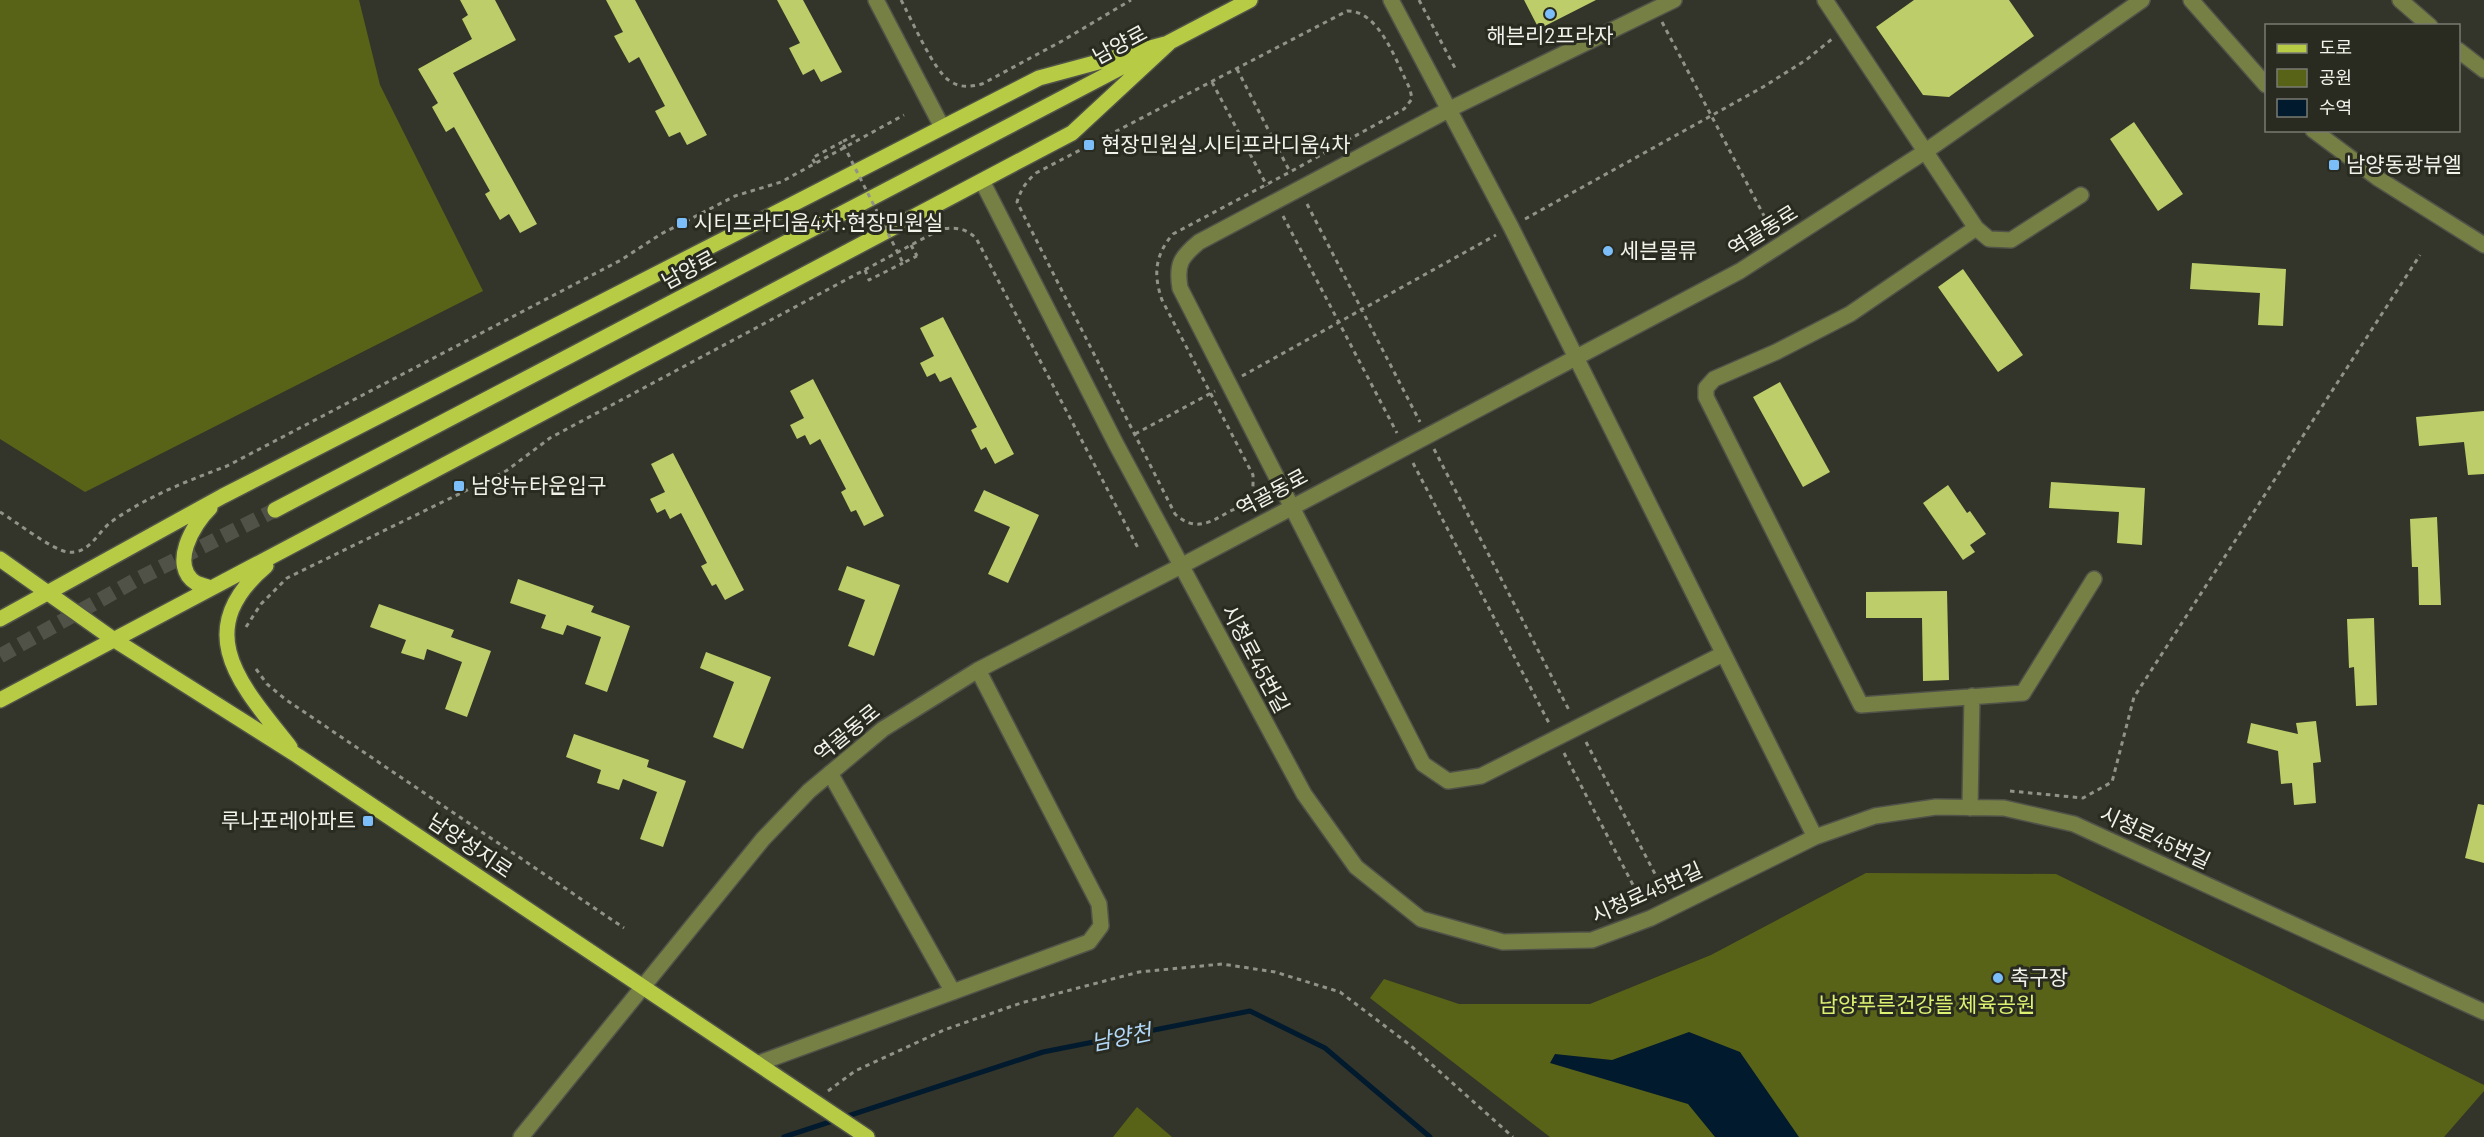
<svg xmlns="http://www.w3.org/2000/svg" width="2484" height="1137" viewBox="0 0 2484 1137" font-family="Barlow,'Noto Sans KR',sans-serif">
<rect width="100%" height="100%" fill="#33352a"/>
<path fill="#596317" d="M0 0H359L380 85 483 291 85 492 0 439Z
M1866 873 2056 874 2484 1085V1091L2444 1137H1550L1370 998 1384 979 1459 1004H1590L1711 955Z
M1137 1107 1172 1137H1113Z"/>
<path fill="#021a2e" d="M1689 1032 1740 1052 1799 1137H1715L1688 1104 1550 1063 1555 1054 1612 1060Z"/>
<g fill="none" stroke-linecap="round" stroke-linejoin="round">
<path stroke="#021a2e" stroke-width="5" d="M784 1137 1043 1052 1250 1011 1325 1048 1430 1137"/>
</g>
<path fill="#bccd6a" d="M460 0H495L516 40 453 73 537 224 520 233 509 214 500 220 485 194 490 191 454 127 446 132 432 107 438 103 418 69 472 39 462 19 468 15Z
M606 0H635L707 135 687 145 680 132 669 137 655 111 665 106 639 57 629 63 614 36 623 32Z
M777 0H803L842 72 821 82 814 69 803 75 789 48 800 43Z
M1524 0H1596L1539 29Z
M1914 0H2009L2034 36 1949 97 1923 95 1876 27Z
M2134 122 2183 194 2158 211 2110 139Z
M2192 263 2286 269 2283 326 2258 325 2260 293 2190 289Z
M1963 269 2023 355 1998 372 1938 287Z
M943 317 1014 454 995 464 986 447 981 450 971 430 977 427 951 377 940 382 935 373 927 377 920 363 934 356 920 328Z
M813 379 884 516 864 526 856 510 851 512 841 492 846 489 820 439 810 445 805 435 797 439 790 425 804 418 790 391Z
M1780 382 1830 472 1803 487 1753 397Z
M2484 411V474L2468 475 2464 442 2419 446 2416 417Z
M673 453 744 590 725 600 716 584 712 586 701 566 707 563 681 513 670 519 665 509 657 513 650 499 665 492 651 464Z
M2051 482 2145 488 2142 545 2117 543 2119 512 2049 508Z
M1948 485 1967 513 1970 511 1986 534 1970 545 1975 552 1963 560 1923 503Z
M984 490 1039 515 1008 583 988 574 1010 527 974 511Z
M2437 517 2441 605H2419L2418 567H2412L2410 519Z
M847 566 900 585 874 656 848 646 865 600 838 590Z
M518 579 594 606 591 612 630 626 607 692 585 684 601 637 567 625 563 635 541 628 546 615 510 603Z
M1947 591 1949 680 1923 681 1922 618H1866V592Z
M379 604 454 630 451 637 491 651 467 717 445 709 462 662 427 649 424 660 401 653 406 640 370 627Z
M2374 618 2377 705 2356 706 2354 667 2349 668 2347 619Z
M706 652 771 677 743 749 713 737 734 682 700 668Z
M2316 721 2321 762 2313 763 2316 803 2294 805 2292 783 2281 784 2278 751 2247 743 2251 723 2298 734 2296 723Z
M574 734 649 760 647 767 686 781 663 847 640 839 657 792 623 779 619 790 597 783 601 770 566 757Z
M2478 804 2484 805V863L2465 858Z"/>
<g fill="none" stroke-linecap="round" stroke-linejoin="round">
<path stroke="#505247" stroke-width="15" stroke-dasharray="15 8" stroke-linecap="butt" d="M0 656 134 581 275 510"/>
<defs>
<path id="minor" d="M876 0 942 127
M1391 0 1511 227 1815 837
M1674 0 1450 109 1199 242C1181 257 1176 264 1180 288L1423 764 1448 781 1481 776 1723 654
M1825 0 1976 228 1989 239 2011 240 2081 195
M2191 0 2266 85
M2400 0 2430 26
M2458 50 2484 70
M2313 130 2379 179 2484 245
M982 181 1116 444 1304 794 1356 867 1421 919 1503 942 1592 940 1651 918 1815 837 1875 816 1936 807 2004 808 2074 824 2484 1012
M1976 228 1850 314 1776 352 1714 379 1706 388V397L1861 705 2023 693 2094 579
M830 773 953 992
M1970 808 1972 696
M759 1063 1089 942 1101 926 1099 904 978 670
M521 1137 763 839 809 791 883 729 978 670 1181 566 1740 271 1926 151 2142 0"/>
<path id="major" d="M210 508C193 524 169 566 196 583 200 585 206 586 210 588
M275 510 1250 0
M0 559 113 639 298 756 867 1137
M266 566C188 632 243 687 290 747
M0 619 223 496 1039 78 1165 44
M0 700 1072 133 1169 43"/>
</defs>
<use href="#minor" stroke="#515349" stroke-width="18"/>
<use href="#major" stroke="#515349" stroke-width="18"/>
<path stroke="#919389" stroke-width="3" stroke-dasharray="4.5 4.5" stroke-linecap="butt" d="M901 0C911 18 934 72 950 81 960 88 970 87 982 84L1062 41 1131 0
M1419 0 1455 68
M1347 11C1380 10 1397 64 1410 89L1412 99 1404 109 1290 172 1173 234C1155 255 1153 274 1162 300L1253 475C1253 484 1254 495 1247 502 1243 506 1235 509 1230 511 1210 523 1195 532 1175 514L1017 202C1021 189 1026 182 1036 173Z
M1662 22 1772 231
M1237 69 1290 172
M1212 82 1267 186
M815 163 812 158 842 142
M1307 204 1420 422
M1283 216 1397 433
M1525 219 1763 87 1806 60 1832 39
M911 245 917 256
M865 270 869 280 903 263
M1242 376 1496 235
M1135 434 1215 391
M1434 449 1570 712
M1413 463 1549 723
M0 512C15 521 51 549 67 552 89 555 97 533 111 522 146 497 187 481 227 466L621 260 661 234 735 196 781 182 904 115
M246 627 261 604 287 578 506 471 550 438 941 229C956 227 965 228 976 238L1138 548
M256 669 267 684 285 699 624 928
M1586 742 1665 893
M1564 753 1643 904
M2010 791 2083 798 2112 782 2134 697 2420 255
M828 1091 855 1071 944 1030 1021 1003 1139 972 1222 964 1275 972 1340 992 1410 1045 1513 1137"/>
<use href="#minor" stroke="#768044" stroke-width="15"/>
<use href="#major" stroke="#b7cb44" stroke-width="15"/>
<path stroke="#919389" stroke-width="3" stroke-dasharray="4.5 4.5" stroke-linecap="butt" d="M855 135 842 142 903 263 917 256"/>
</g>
<g fill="#7cbef9" stroke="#292b20" stroke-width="2">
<circle cx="1550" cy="14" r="6"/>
<rect x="1083" y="139" width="12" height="12" rx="3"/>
<rect x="2328" y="159" width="12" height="12" rx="3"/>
<rect x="676" y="217" width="12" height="12" rx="3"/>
<circle cx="1608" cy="251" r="6"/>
<rect x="453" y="480" width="12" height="12" rx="3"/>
<rect x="362" y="815" width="12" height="12" rx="3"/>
<circle cx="1998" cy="978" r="6"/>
</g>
<g text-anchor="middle" stroke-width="6" stroke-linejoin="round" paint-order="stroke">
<g font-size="21" fill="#f1f3eb" stroke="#292b20" text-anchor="start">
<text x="1550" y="43" text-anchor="middle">해븐리2프라자</text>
<text x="1101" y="152">현장민원실.시티프라디움4차</text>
<text x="2346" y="172">남양동광뷰엘</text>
<text x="694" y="230">시티프라디움4차.현장민원실</text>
<text x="1620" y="258">세븐물류</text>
<text x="471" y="493">남양뉴타운입구</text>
<text x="356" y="828" text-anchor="end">루나포레아파트</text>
<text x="2010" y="985">축구장</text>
</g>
<g font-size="21" fill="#f1f3eb" stroke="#292b20">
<text transform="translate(1120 45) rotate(-28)" y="7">남양로</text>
<text transform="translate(1763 231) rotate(-32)" y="7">역골동로</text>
<text transform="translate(689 270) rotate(-28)" y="7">남양로</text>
<text transform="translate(1272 493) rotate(-28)" y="7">역골동로</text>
<text transform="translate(1255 659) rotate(62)" y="7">시청로45번길</text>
<text transform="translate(847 733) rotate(-39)" y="7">역골동로</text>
<text transform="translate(2155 838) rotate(25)" y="7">시청로45번길</text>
<text transform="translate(470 846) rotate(34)" y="7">남양성지로</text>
<text transform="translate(1647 893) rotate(-24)" y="7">시청로45번길</text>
</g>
<g font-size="21" fill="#dcf170" stroke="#292b20">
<text x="1927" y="1012">남양푸른건강뜰 체육공원</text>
</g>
<g font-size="22" font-style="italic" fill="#b2d8fa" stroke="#292b20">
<text transform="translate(1121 1037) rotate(-11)" y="8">남양천</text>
</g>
</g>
<rect x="2265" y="24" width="195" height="108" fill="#292b20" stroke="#797b71" stroke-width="1.5"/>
<rect x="2277" y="44" width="30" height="9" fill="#b7cb44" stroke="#797b71" stroke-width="1.5"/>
<text x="2319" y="54" font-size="18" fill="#f1f3eb">도로</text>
<rect x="2277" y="69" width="30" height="18" fill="#596317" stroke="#797b71" stroke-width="1.5"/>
<text x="2319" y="84" font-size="18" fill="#f1f3eb">공원</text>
<rect x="2277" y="99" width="30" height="18" fill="#021a2e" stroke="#797b71" stroke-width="1.5"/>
<text x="2319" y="114" font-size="18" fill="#f1f3eb">수역</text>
</svg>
